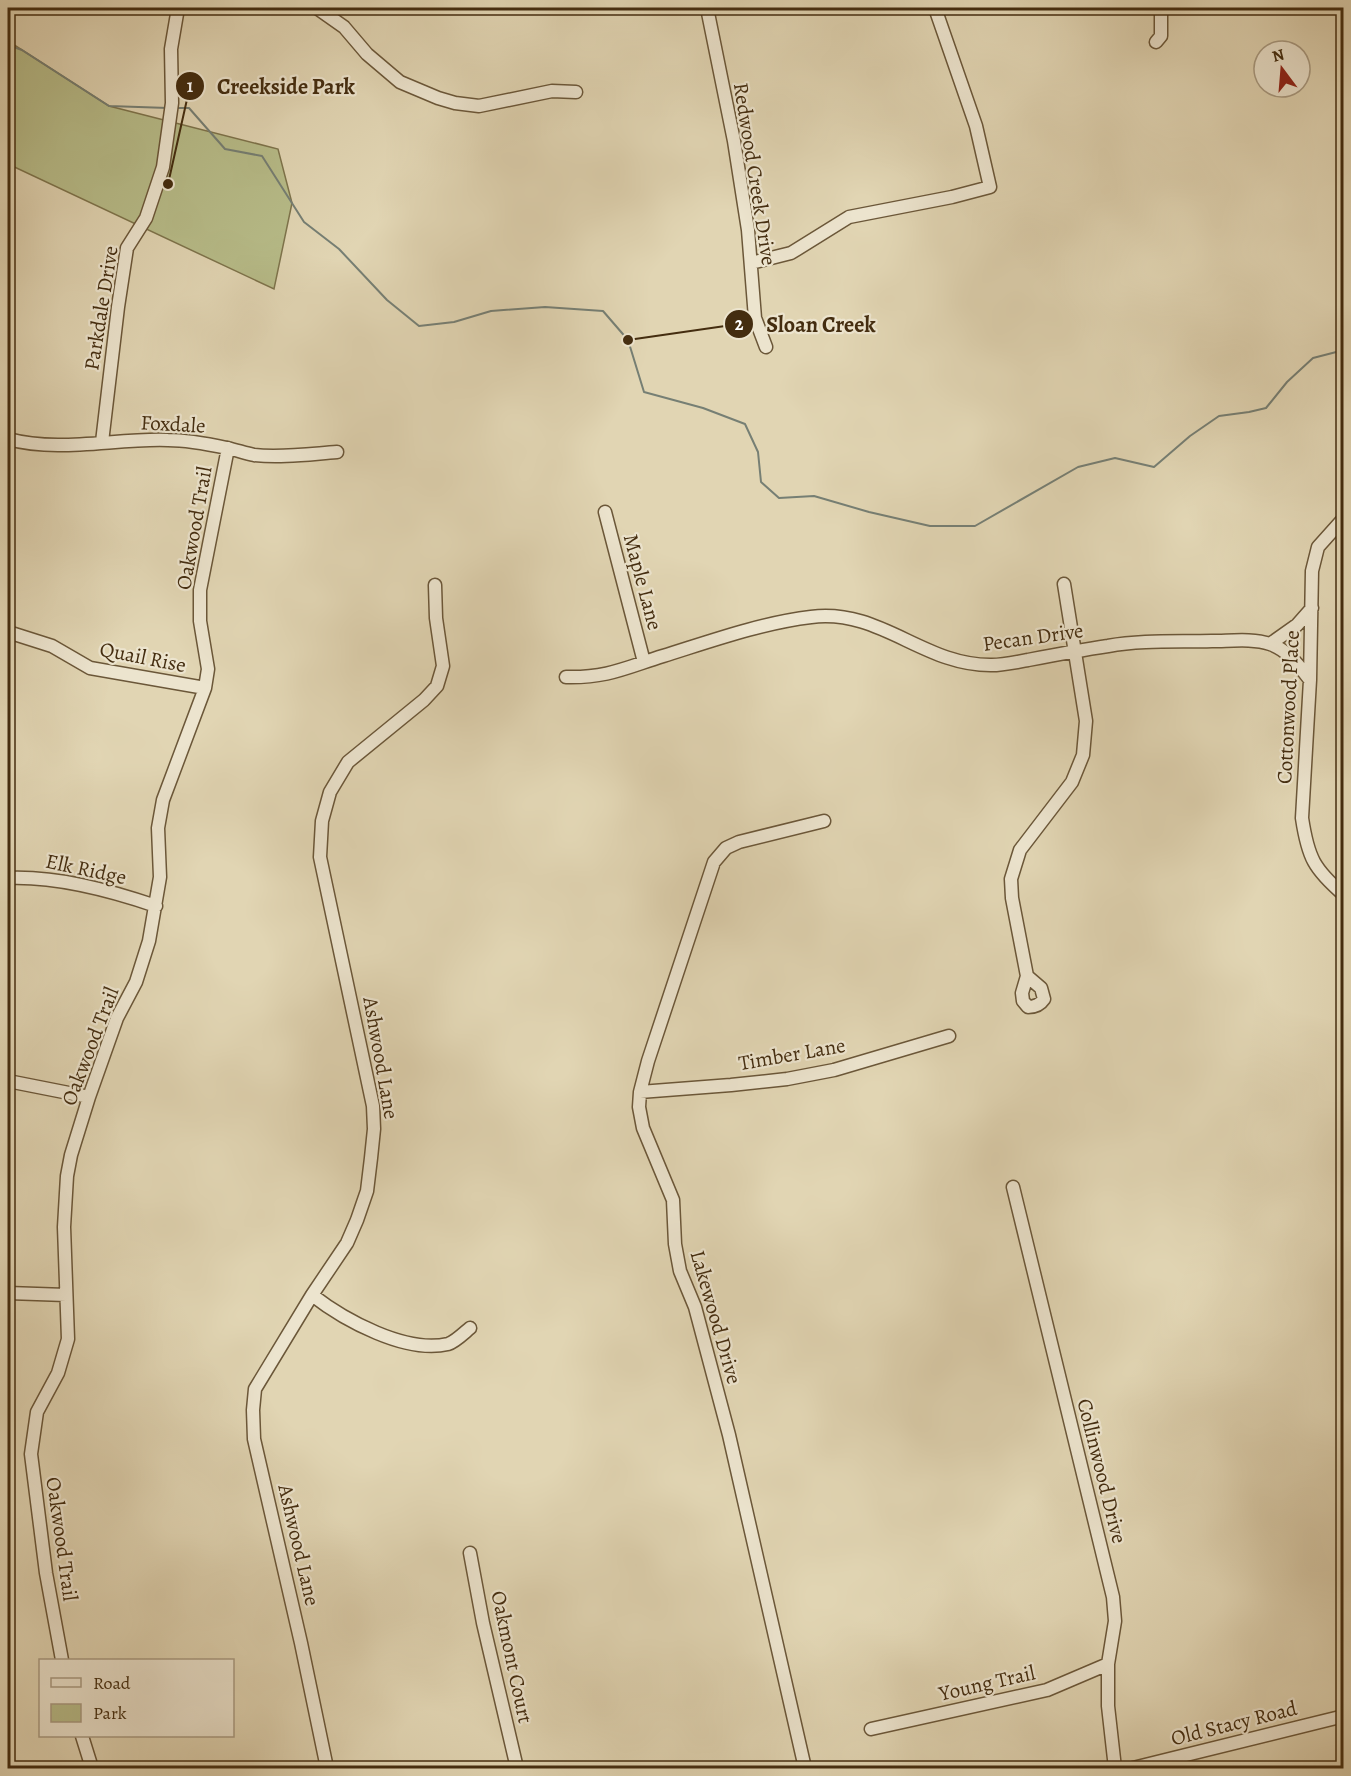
<svg xmlns="http://www.w3.org/2000/svg" width="1351" height="1776" viewBox="0 0 1351 1776" font-family="Alegreya,serif">
<rect width="100%" height="100%" fill="#e1d5b3"/>
<filter id="stains"><feTurbulence type="fractalNoise" baseFrequency=".00333" numOctaves="4"/><feColorMatrix values="0 0 0 0 .2 0 0 0 0 .09 0 0 0 0 .02 0 0 0 .5 -.17"/></filter>
<radialGradient id="worn" r=".72"><stop offset=".6" stop-color="#630" stop-opacity="0"/><stop offset="1" stop-color="#630" stop-opacity=".3"/></radialGradient>
<path fill="#b7bc89" stroke="#7e744c" stroke-width="1.5" d="M8 41 109 106 278 149 292 203 274 289 8 164Z"/>
<g fill="none" stroke-linecap="round" stroke-linejoin="round">
<path stroke="#767f74" stroke-width="2" d="M8 45 22 50 109 106 168 108
M176 108H189L225 149 262 156 304 222 339 249 387 300 419 326 454 322 491 311 545 307 603 311 628 340 644 392 703 408 745 424 758 452 761 482 779 498 814 496 869 512 930 526H975L1078 467 1115 458 1154 467 1190 436 1219 416 1249 412 1266 408 1287 382 1313 358 1344 350"/>
<defs>
<path id="minor" d="M317 8 344 27 367 54 400 82 438 98 455 103 479 106 552 91 576 92
M707 8 734 141 748 230 755 318 766 347
M1156 42 1161 36V8
M751 263 791 253 849 217 952 197 990 187 976 126 935 8
M8 439C60 453 115 438 168 440 188 440 208 444 227 448 236 450 245 453 254 455 281 458 310 454 337 452
M102 442 118 307 127 248 146 218 163 167 172 103 171 49 178 8
M605 512 644 662
M1344 518 1318 547 1312 571 1310 680 1302 818C1308 858 1314 869 1344 895
M8 632 52 646 90 668 205 688
M1270 644 1297 625 1312 608
M566 677C607 678 625 668 663 656 711 641 761 623 811 617 881 608 923 666 992 665 1003 665 1016 662 1028 660 1054 655 1081 650 1108 646 1142 640 1177 642 1212 641 1230 641 1253 638 1270 644 1288 650 1299 666 1310 680
M8 878C57 876 109 890 156 906
M1027 976 1041 988 1044 999C1040 1005 1035 1007 1028 1007L1023 1001 1022 993 1027 976 1012 898 1011 879 1020 850 1072 782 1083 755 1086 721 1064 584
M8 1081 89 1097
M640 1092 731 1085 787 1079 834 1070 949 1036
M1013 1187 1113 1597 1115 1621 1108 1664V1706L1115 1768
M8 1293 66 1295
M312 1295C344 1320 406 1354 448 1344 455 1342 464 1333 470 1328
M470 1553 483 1623 517 1768
M62 1660 46 1573 31 1454 37 1412 58 1373 68 1339 64 1227 67 1176 71 1155 89 1097 117 1018 136 982 149 941 160 877 158 828 163 800 205 688 208 669 200 621V590L228 448
M871 1729 1047 1690 1108 1664
M82 1736 92 1768
M327 1768 301 1643 254 1439 253 1410 255 1389 312 1295 347 1243 357 1220 367 1191 371 1158 374 1129 373 1106 320 857 322 821 330 792 348 762 424 700 437 686 443 666 436 618 435 585
M805 1768 729 1435 695 1307 680 1271 675 1244 673 1200 643 1128 639 1107 640 1092 648 1061 714 862 726 848 739 842 824 821
M1133 1768 1344 1716"/>
</defs>
<use href="#minor" stroke="#6b5739" stroke-width="15"/>
<use href="#minor" stroke="#ece4ce" stroke-width="12"/>
</g>
<g text-anchor="middle" stroke-width="4.5" stroke-linejoin="round" paint-order="stroke">
<g font-size="21" fill="#442d10" stroke="#ece4ce">
<text transform="translate(755 174) rotate(81)" y="7">Redwood Creek Drive</text>
<text transform="translate(101 308) rotate(-81)" y="7">Parkdale Drive</text>
<text transform="translate(173 424) rotate(3)" y="7">Foxdale</text>
<text transform="translate(194 528) rotate(-80)" y="7">Oakwood Trail</text>
<text transform="translate(643 582) rotate(75)" y="7">Maple Lane</text>
<text transform="translate(1033 637) rotate(-8)" y="7">Pecan Drive</text>
<text transform="translate(143 657) rotate(11)" y="7">Quail Rise</text>
<text transform="translate(1288 707) rotate(-87)" y="7">Cottonwood Place</text>
<text transform="translate(86 869) rotate(12)" y="7">Elk Ridge</text>
<text transform="translate(90 1046) rotate(-69)" y="7">Oakwood Trail</text>
<text transform="translate(792 1054) rotate(-10)" y="7">Timber Lane</text>
<text transform="translate(381 1058) rotate(80)" y="7">Ashwood Lane</text>
<text transform="translate(716 1317) rotate(74)" y="7">Lakewood Drive</text>
<text transform="translate(1102 1471) rotate(76)" y="7">Collinwood Drive</text>
<text transform="translate(62 1539) rotate(82)" y="7">Oakwood Trail</text>
<text transform="translate(299 1545) rotate(77)" y="7">Ashwood Lane</text>
<text transform="translate(512 1657) rotate(78)" y="7">Oakmont Court</text>
<text transform="translate(987 1683) rotate(-13)" y="7">Young Trail</text>
<text transform="translate(1234 1723) rotate(-14)" y="7">Old Stacy Road</text>
</g>
</g>
<path fill="none" stroke="#442d10" stroke-width="2" d="M168 184L190 86M628 340L739 324"/>
<g fill="#442d10" stroke="#ece4ce" stroke-width="2">
<circle cx="168" cy="184" r="6"/>
<circle cx="628" cy="340" r="6"/>
<circle cx="190" cy="86" r="15"/>
<circle cx="739" cy="324" r="15"/>
</g>
<g font-size="18" text-anchor="middle" font-weight="bold" fill="#fff">
<text x="190" y="92">1</text>
<text x="739" y="330">2</text>
</g>
<g font-size="22" text-anchor="middle" font-weight="bold" fill="#442d10" stroke="#ece4ce" stroke-width="4.5" stroke-linejoin="round" paint-order="stroke">
<text x="286" y="94">Creekside Park</text>
<text x="821" y="332">Sloan Creek</text>
</g>
<rect width="1351" height="1776" fill="none" stroke="#e1d5b3" stroke-width="30"/>
<rect x="9" y="9" width="1333" height="1758" fill="none" stroke="#442d10" stroke-width="3"/>
<rect x="15" y="15" width="1321" height="1746" fill="none" stroke="#442d10" stroke-width="1.5"/>
<rect x="39" y="1659" width="195" height="78" fill="#ece4ce" stroke="#a99b82" stroke-width="1.5"/>
<rect x="51" y="1678" width="30" height="9" fill="#ece4ce" stroke="#a99b82" stroke-width="1.5"/>
<text x="93" y="1689" font-size="18" fill="#442d10">Road</text>
<rect x="51" y="1704" width="30" height="18" fill="#b7bc89" stroke="#a99b82" stroke-width="1.5"/>
<text x="93" y="1719" font-size="18" fill="#442d10">Park</text>
<g transform="translate(1282 69) rotate(344)"><circle r="28" fill="#ece4ce" stroke="#a99b82" stroke-width="1.5"/>
<path d="M0-4.5L10 22L0 15L-10 22Z" fill="#8f2418"/>
<text y="-9" font-size="16" font-weight="bold" text-anchor="middle" fill="#442d10">N</text>
</g>
<rect width="100%" height="100%" filter="url(#stains)"/>
<rect width="100%" height="100%" fill="url(#worn)"/>
</svg>
